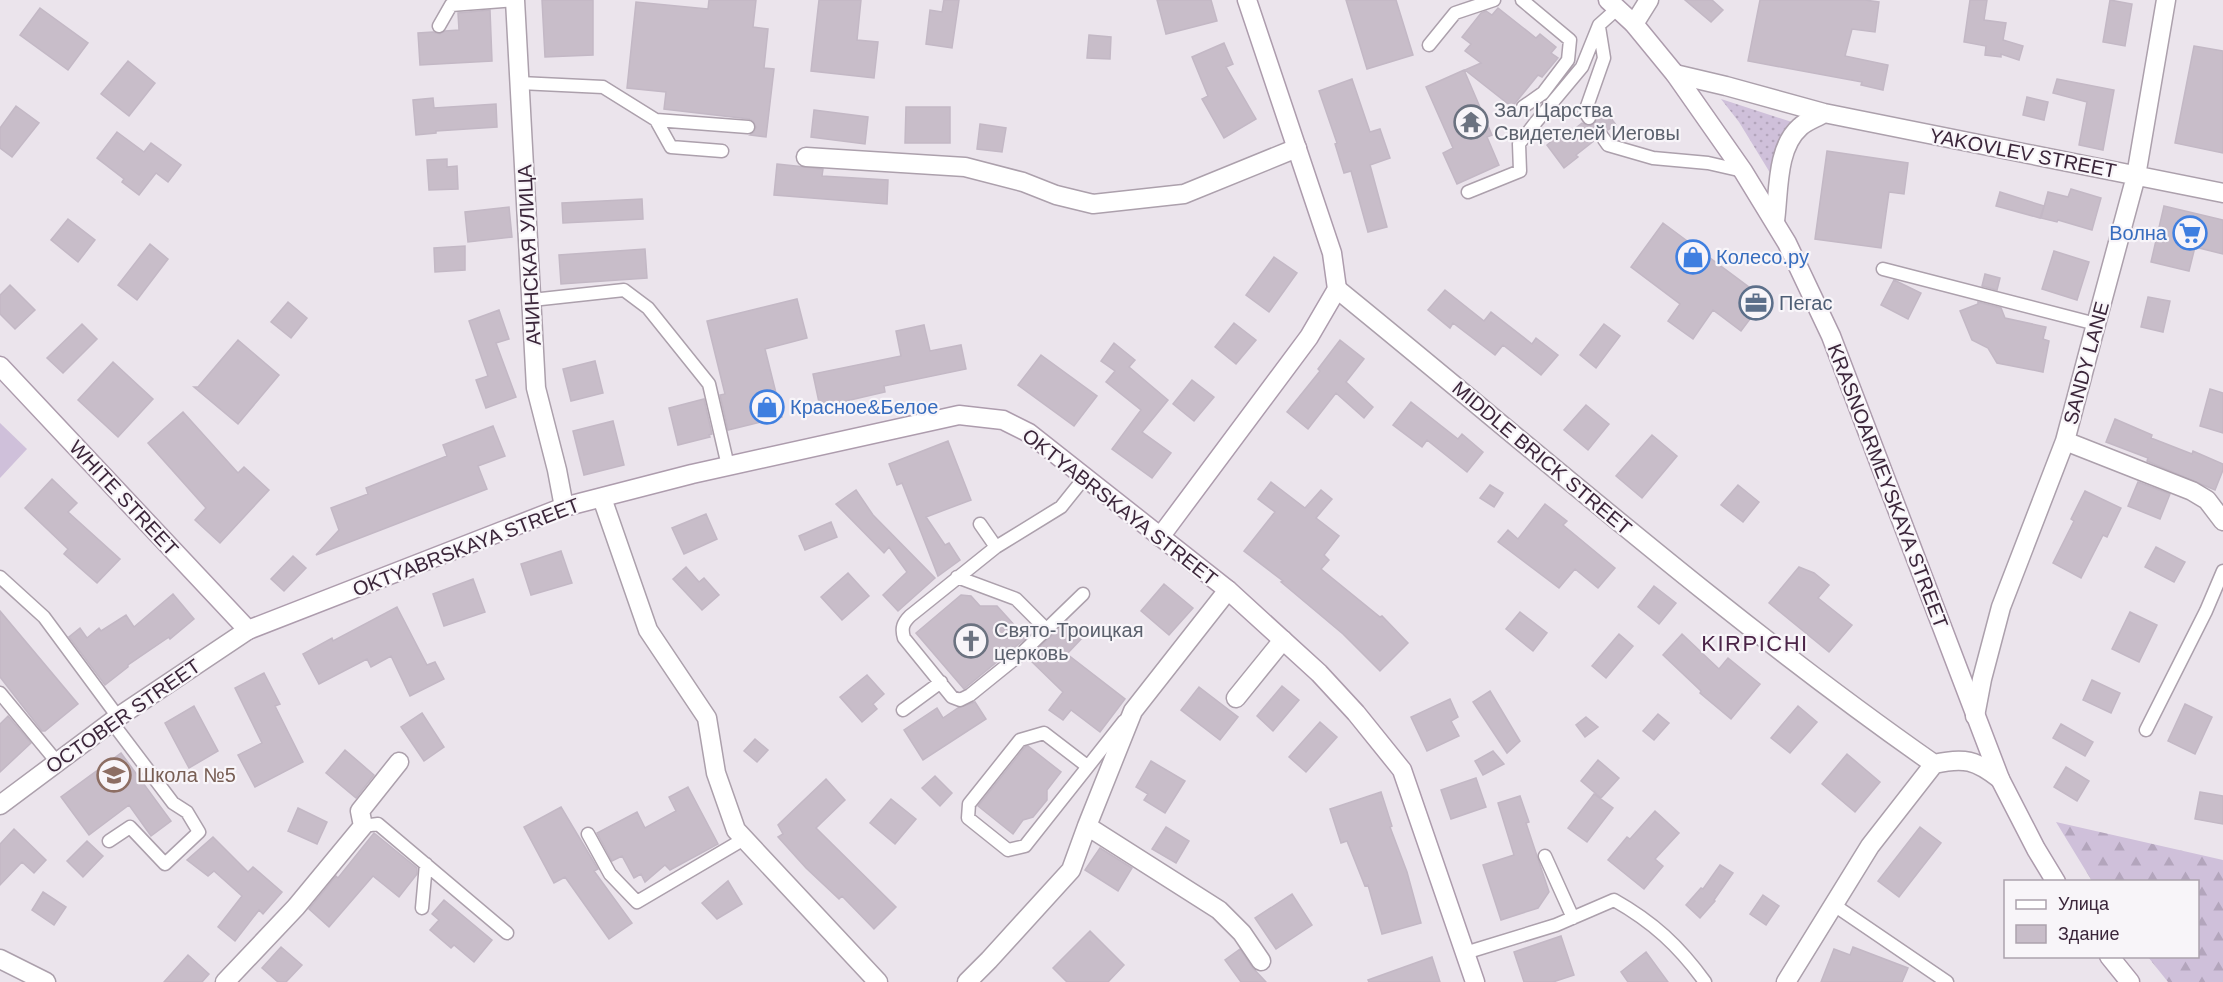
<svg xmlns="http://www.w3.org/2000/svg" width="2223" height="982" viewBox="0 0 2223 982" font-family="Arial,sans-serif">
<defs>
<pattern id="grass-dots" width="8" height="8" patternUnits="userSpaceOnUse" patternTransform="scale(1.5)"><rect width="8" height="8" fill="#cfc0da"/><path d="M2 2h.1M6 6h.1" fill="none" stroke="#b3a5bc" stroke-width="1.8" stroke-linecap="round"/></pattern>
<pattern id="forest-firs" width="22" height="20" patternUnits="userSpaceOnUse" patternTransform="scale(1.5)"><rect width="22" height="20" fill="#cfc0da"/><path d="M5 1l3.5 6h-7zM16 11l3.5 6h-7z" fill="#b3a5bc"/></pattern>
</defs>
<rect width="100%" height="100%" fill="#ebe4ec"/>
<path fill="url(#grass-dots)" d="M1721 99 1795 123C1778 140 1773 153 1772 176L1739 122Z"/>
<path fill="url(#forest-firs)" d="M2056 822 2223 860V982H2168L2148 957 2198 956V882L2092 881Z"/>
<path fill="#cfc0da" d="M0 423 27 449 0 478Z"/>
<path fill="#c8bdc9" stroke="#c3b8c5" stroke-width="1.5" d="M542 0H593V55L545 57Z
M709 0H756L753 27 768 29 764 68 774 69 766 137 750 135 754 132 756 127 753 121 749 119 664 109 666 92 627 88 636 2 708 9Z
M819 0H861L857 40 878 42 874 78 811 71Z
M944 0H959L952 48 926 44 930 10 942 12Z
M1157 0H1211L1217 21 1166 34Z
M1346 0H1396L1413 55 1367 69Z
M1685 0H1712L1723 10 1711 22Z
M1760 0H1865L1879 2 1875 32 1852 29 1845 56 1888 65 1883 90 1861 85 1862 82 1748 61Z
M1970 0H1987L1984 20 2006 23 2003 40 2023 46 2019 60 2001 54V57L1985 55 1986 46 1964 42Z
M2110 0 2132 4 2125 46 2103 42Z
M40 8 88 43 68 70 20 35Z
M1498 8 1536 38 1540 34 1556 47 1551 53 1558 58 1542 77 1538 75 1512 107 1465 70 1481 63 1465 51 1471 44 1462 37 1481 13 1486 11 1492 15Z
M490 10 492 61 420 65 418 33 433 32 440 34 445 31 459 30 458 13Z
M1089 35 1111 37 1110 59 1087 58Z
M1224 43 1233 64 1226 67 1256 119 1224 138 1202 99 1208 96 1192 57Z
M2194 46 2223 51V153L2175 143Z
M128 61 155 83 129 116 101 94Z
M1464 70 1492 135 1487 137 1499 165 1457 184 1443 153 1453 148 1426 87Z
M1352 79 1370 132 1380 129 1390 158 1370 165 1387 227 1368 232 1351 171 1344 173 1335 144 1337 143 1319 91Z
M2057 79 2114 90 2103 150 2079 145 2087 102 2053 93Z
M2027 97 2048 102 2044 120 2023 115Z
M433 98 434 108 496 104 497 127 436 131V133L416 135 413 100Z
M16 106 39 123 12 157 0 148V128Z
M906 107H950V143H905Z
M1603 107 1616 125 1608 130 1601 127 1596 129 1593 135 1595 140 1576 155 1578 157 1564 168 1547 145 1560 134 1563 138 1582 123 1589 126 1594 124 1597 118 1596 113Z
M814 110 868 117 865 144 811 137Z
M980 124 1006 128 1002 152 977 149Z
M117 132 144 152 151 143 181 165 168 182 156 173 139 195 122 182 124 179 97 158Z
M1827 151 1908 163 1904 194 1889 192 1881 248 1815 239Z
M447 159V167L457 166 458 189 429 190 427 160Z
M777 164 823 169 822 176 888 180 887 204 774 195Z
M2071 189 2101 198 2092 230 2058 220 2057 222 2041 218 2048 192 2068 197Z
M2000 192 2044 206 2040 218 1996 206Z
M642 199 643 219 563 223 562 203Z
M2164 206 2223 220V254L2195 247 2189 271 2151 262Z
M509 207 512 237 468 242 465 212Z
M68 219 95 240 78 262 51 240Z
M1663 223 1765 299 1741 331 1713 310 1693 339 1668 321 1680 304 1631 267Z
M150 244 168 259 137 300 118 285Z
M465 246V270L435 272 434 248Z
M645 249 647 278 561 284 559 255Z
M2054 251 2089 262 2077 300 2042 289Z
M1274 257 1297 273 1269 312 1246 295Z
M1985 274 2000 278 1997 290 1982 286Z
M1894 280 1921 293 1908 319 1881 305Z
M10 285 35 310 15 329 0 314V295Z
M1445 290 1484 321 1491 312 1532 344 1536 338 1558 355 1541 375 1503 345 1495 355 1453 323 1450 328 1428 310Z
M2148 297 2170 301 2163 332 2141 327Z
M797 299 807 338 765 349 782 417 728 430 720 395 725 394 707 321Z
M288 302 307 318 291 338 271 322Z
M1978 302 2001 308 2005 318 2046 327 2043 339 2049 341 2043 372 1997 363 1988 348 1972 340 1960 311 1978 304Z
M499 310 509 339 496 343 516 397 486 408 476 380 488 376 469 321Z
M1234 323 1256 340 1236 364 1215 347Z
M82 324 97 339 63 373 47 358Z
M1604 324 1620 336 1596 368 1580 355Z
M924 325 930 351 961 345 966 369 884 386 885 392 820 407 813 374 901 356 896 331Z
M238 340 279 375 238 424 194 387H198Z
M1340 340 1364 359 1346 382 1373 407 1364 418 1336 393 1308 429 1287 412 1320 371 1318 369Z
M1114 343 1135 360 1129 367 1168 400 1142 432 1171 453 1152 478 1112 449 1141 410 1106 382 1115 371 1101 361Z
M1041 355 1097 396 1074 426 1018 385Z
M595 361 603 393 571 401 563 369Z
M113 362 153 399 118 437 78 400Z
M1192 380 1214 397 1194 421 1173 404Z
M2210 389 2223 393V433L2200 426Z
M704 399 712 434 709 435 710 437 678 445 669 408Z
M1411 402 1458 439 1462 434 1483 452 1467 472 1427 440 1422 447 1393 425Z
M1586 405 1609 424 1588 450 1564 430Z
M183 412 238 473 244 467 269 490 220 543 195 520 206 508 148 443Z
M2115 419 2152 435 2151 438 2192 454 2193 451 2223 464V470L2215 490 2147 461 2148 458 2106 442Z
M613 421 624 465 584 475 573 431Z
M493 426 505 456 478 466 487 489 316 555 339 530 331 508 368 494 366 488 447 456 443 445Z
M1652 435 1677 456 1642 498 1616 476Z
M948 441 971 500 926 517 945 545 949 543 960 560 938 576 902 483 897 485 889 464Z
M52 479 77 503 68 512 120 559 97 583 64 554 68 549 25 508Z
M1271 482 1305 508 1321 490 1332 499 1316 518 1339 536 1324 555 1329 560 1321 569 1380 617 1382 616 1408 643 1380 671 1343 634 1281 582 1283 581 1244 551 1275 512 1258 499Z
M2138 482 2170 494 2160 519 2128 506Z
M1490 485 1503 493 1494 507 1480 498Z
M1738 485 1759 502 1743 522 1721 505Z
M856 490 873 515 935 578 898 611 883 595 907 572 889 547 884 553 836 504Z
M2085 491 2121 508 2107 537 2103 535 2081 578 2053 563 2074 521 2071 519Z
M1545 504 1567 521 1563 525 1615 568 1598 588 1575 569 1559 588 1498 542 1508 530 1518 539Z
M706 514 717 539 684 554 672 528Z
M831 522 837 537 805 550 799 536Z
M2156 547 2185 562 2174 582 2145 567Z
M561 551 572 583 531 595 521 564Z
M293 556 306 568 284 591 271 579Z
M686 567 699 582 704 578 719 595 702 610 673 579Z
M1799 567 1814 573 1829 585 1818 598 1852 625 1829 652 1769 603Z
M848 573 869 596 842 620 821 597Z
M473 579 485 612 444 626 433 594Z
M1164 584 1193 608 1169 635 1141 611Z
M1654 586 1676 603 1659 624 1638 607Z
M173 594 194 619 170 639 169 637 128 665V667L105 685 69 637 80 628 87 638 99 628 101 631 126 615 134 627Z
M961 595 971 596 980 606H997L1026 638 964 689 916 633Z
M397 607 427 665 435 662 444 679 410 696 391 656 371 667 367 659 319 684 303 654 332 638 333 641Z
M0 611 78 704 45 731H42L0 677Z
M1520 612 1547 633 1533 651 1506 629Z
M2130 612 2157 625 2139 662 2112 649Z
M1067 621 1083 637 1067 654 1125 699 1100 732 1071 710 1063 720 1049 710 1063 692 1028 658Z
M1619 634 1633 646 1606 678 1592 666Z
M1682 634 1719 669 1728 658 1760 684 1731 719 1700 693 1701 691 1663 655Z
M264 673 280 704 275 706 303 762 255 787 238 755 262 743 235 688Z
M867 675 884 694 873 704 877 709 862 722 840 697Z
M2092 680 2120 693 2111 713 2083 700Z
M1282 686 1299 700 1273 731 1257 716Z
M1199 687 1238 717 1220 740 1181 710Z
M1490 691 1520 741 1507 753 1473 702Z
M1450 699 1458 717 1451 721 1459 736 1427 751 1411 717Z
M975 702 986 719 923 760 904 730 937 708 943 718 958 708Z
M2185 704 2212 717 2195 754 2168 741Z
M194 706 218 751 189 768 165 723Z
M1798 706 1817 722 1790 753 1771 738Z
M422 713 444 747 424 761 401 727Z
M1658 714 1669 723 1654 740 1643 731Z
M8 716 31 743 0 772V724Z
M1586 717 1598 727 1585 737 1576 725Z
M1320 722 1337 737 1306 772 1289 757Z
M2061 724 2093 742 2085 756 2053 738Z
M755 739 768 750 757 762 744 751Z
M1028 746 1061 772 1047 790V800L1033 817 1023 820 1013 834 978 806 1025 747Z
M345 750 374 775 356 798 326 773Z
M1493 751 1504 764 1483 775 1475 761Z
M121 753 171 821 151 836 129 805 89 835 61 797Z
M1847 754 1880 782 1855 812 1822 784Z
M1598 760 1619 778 1601 798 1581 781Z
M1151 761 1185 781 1165 813 1144 800 1148 794 1136 787Z
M2066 767 2089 781 2077 801 2054 787Z
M935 776 952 793 940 806 922 788Z
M1476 778 1486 807 1451 819 1441 790Z
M826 779 845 800 816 828 896 907 874 929 842 896 839 899 806 868 778 837 783 834 778 825Z
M688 787 718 844 670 870 665 865 645 882 641 874 634 878 622 856 612 861 597 833 637 812 645 828 676 811 669 797Z
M1381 792 1392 826 1390 827 1407 872 1421 923 1382 934 1368 885 1365 886 1347 841 1341 843 1330 809Z
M2200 792 2223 796V824L2195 819Z
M1594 794 1613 808 1587 842 1568 828Z
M1520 796 1529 822 1526 823 1549 892 1538 908 1501 920 1483 865 1514 855 1498 803Z
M891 799 916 819 895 844 870 823Z
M561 807 598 869 594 871 632 923 609 939 565 877 554 883 524 827Z
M298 808 327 822 317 844 288 831Z
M1655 811 1679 833 1655 859 1663 866 1644 889 1608 860 1627 837 1630 839Z
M1166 827 1189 841 1176 863 1152 849Z
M1920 827 1941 843 1899 897 1878 881Z
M14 829 46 860 34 873 22 862 0 885V844Z
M374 833 417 868V874L399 897 373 876 329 927 309 909 336 876 338 878Z
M213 837 248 872 253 867 282 892 263 914 259 910 235 941 218 927 242 896 214 871 208 876 187 860Z
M87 841 103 856 83 877 67 861Z
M1100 848 1132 868 1118 891 1085 870Z
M1720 865 1733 873 1714 900 1715 901 1700 918 1686 905 1701 888 1703 889Z
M728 881 742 904 717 919 702 903Z
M43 892 66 907 54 925 32 910Z
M1292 894 1312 925 1276 949 1255 918Z
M1763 895 1779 906 1766 925 1750 914Z
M444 900 492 940 474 962 454 945 451 948 430 930 439 920 432 914Z
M1090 931 1124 965 1108 982H1067L1053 968Z
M1561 936 1574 975 1553 982H1524L1514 952Z
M281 947 302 965 286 982H278L262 968Z
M1853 947 1908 968 1902 982H1821L1834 949 1850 955Z
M1240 949 1252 967 1266 982H1241L1225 960Z
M1646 952 1668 982H1628L1621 972Z
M188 955 209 974 202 982H164Z
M1432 957 1440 982H1369L1368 980Z"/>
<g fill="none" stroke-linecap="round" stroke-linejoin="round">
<defs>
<path id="lane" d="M1522 0 1570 40 1568 60 1543 93 1523 107
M439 26 451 5 515 0
M1429 45 1455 13 1494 0
M520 83 603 87 656 120 671 147 722 151
M1589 118 1585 112 1604 58 1599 27
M656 120 748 127
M1601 135 1608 145 1653 158 1708 163 1743 171
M1468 192 1520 171 1519 144 1536 122 1582 67 1599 25 1618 8
M1883 269 2096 324
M532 300 624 290 648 308 709 384 728 466
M980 524 996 547
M0 577 44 617 118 717
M957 577 1016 599 1046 629
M1083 594 1022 653 970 695 960 700 952 697 904 638C901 628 903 623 910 616L996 547 1061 507 1085 477
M0 693 57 762
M903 710 941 682
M2146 730 2206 611 2223 571
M1087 766 1044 733 1020 740 969 804 968 818 1008 850 1025 846 1124 721
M363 826 378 824 507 933
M588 834 610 874 637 902 744 839
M109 841 130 827 165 864 199 832 187 812 173 803 111 721
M1545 856 1573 918
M1834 905 1947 982
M422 908 426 864
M1465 953 1556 925 1614 900C1653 922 1679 946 1705 982"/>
<path id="street" d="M515 0 536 388 557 470 564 507
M1634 24 1649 0
M1675 74 1726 86 1824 113 2223 193
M806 157 965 167 1023 182 1056 195 1093 204 1184 194 1297 148
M1775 221C1779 192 1776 148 1800 127 1806 121 1816 118 1824 113
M1337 289C1534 449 1725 618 1934 764 1964 757 1976 760 2000 779
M2065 441 2192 491 2207 500 2223 521
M602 498 648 630 707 718 716 773 736 830 878 982
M1236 698 1283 640
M1975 716 1982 679 2001 607 2065 441 2096 324 2136 176 2166 0
M0 805 118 717 248 630
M1087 826 1219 910 1242 933 1261 961
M0 959 46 982
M225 982 296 907 363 826 360 811 399 762
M967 982 989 960 1071 870 1087 826 1133 711 1228 590
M1786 982 1870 846 1934 764"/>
<path id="secondary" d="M1608 0 1634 24 1675 74 1743 171 1787 243 1831 336 2000 779 2036 849 2056 882
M0 366 248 630 564 507 692 474 959 415 1003 420 1029 433 1228 590 1319 673 1356 713 1402 770 1475 982
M1160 537 1309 337 1337 289 1332 253 1247 0
M2109 956 2130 982"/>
</defs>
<use href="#lane" stroke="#aca0ac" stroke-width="15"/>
<use href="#street" stroke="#aca0ac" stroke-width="21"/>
<use href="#secondary" stroke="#ad9cad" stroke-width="21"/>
<use href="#lane" stroke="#fff" stroke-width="12"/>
<use href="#street" stroke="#fff" stroke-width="18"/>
<use href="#secondary" stroke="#fff" stroke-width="18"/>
</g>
<defs>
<symbol id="temple-ring" viewBox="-11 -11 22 22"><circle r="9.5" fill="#f8f5f9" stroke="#6b7280" stroke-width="1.5"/><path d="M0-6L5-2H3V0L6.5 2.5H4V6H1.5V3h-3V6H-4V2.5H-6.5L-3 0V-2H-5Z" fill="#6b7280"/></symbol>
<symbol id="supermarket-ring" viewBox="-11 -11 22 22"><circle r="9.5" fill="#f8f5f9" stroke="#3f7fe0" stroke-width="1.5"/><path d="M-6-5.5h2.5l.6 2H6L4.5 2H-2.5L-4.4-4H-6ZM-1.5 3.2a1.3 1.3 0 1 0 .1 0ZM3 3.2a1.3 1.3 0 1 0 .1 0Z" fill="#3f7fe0"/></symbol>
<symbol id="shop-ring" viewBox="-11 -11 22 22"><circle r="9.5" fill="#f8f5f9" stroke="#3f7fe0" stroke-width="1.5"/><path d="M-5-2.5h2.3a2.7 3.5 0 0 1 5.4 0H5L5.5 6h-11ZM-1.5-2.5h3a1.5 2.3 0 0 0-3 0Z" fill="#3f7fe0"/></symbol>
<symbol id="office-ring" viewBox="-11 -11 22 22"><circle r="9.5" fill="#f8f5f9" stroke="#5c6f8a" stroke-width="1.5"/><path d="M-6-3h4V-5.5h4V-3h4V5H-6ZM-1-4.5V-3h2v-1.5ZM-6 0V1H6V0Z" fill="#5c6f8a"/></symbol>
<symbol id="church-ring" viewBox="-11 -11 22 22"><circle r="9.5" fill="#f8f5f9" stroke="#6b7280" stroke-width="1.5"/><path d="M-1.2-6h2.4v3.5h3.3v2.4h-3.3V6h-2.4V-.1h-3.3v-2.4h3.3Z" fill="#6b7280"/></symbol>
<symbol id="school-ring" viewBox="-11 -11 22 22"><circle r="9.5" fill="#f8f5f9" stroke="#8d6e63" stroke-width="1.5"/><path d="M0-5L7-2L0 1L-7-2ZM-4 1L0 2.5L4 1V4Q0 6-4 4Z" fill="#8d6e63"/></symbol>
</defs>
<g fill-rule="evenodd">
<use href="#temple-ring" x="1452" y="103" width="38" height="38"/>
<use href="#supermarket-ring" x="2171" y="214" width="38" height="38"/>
<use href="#shop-ring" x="1674" y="238" width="38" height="38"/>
<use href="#office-ring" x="1737" y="284" width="38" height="38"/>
<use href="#shop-ring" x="748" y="388" width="38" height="38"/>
<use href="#church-ring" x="952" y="622" width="38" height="38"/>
<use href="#school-ring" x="95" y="756" width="38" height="38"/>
</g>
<g text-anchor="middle" stroke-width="4.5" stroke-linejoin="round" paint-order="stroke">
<g font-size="20" fill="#5b616d" stroke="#f8f5f9" text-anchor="start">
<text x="1494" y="117">Зал Царства<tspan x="1494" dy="23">Свидетелей Иеговы</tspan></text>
<text x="994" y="637">Свято-Троицкая<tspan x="994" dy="23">церковь</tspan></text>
</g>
<g font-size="20" fill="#3b263a" stroke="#f8f5f9">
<text transform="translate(2023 153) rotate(11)" y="7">YAKOVLEV STREET</text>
<text transform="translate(529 255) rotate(-93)" y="7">АЧИНСКАЯ УЛИЦА</text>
<text transform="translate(2086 363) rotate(-75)" y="7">SANDY LANE</text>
<text transform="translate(1542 458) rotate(40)" y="7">MIDDLE BRICK STREET</text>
<text transform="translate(1888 486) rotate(69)" y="7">KRASNOARMEYSKAYA STREET</text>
<text transform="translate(124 498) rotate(47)" y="7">WHITE STREET</text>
<text transform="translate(1120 507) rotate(38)" y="7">OKTYABRSKAYA STREET</text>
<text transform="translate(466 547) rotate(-21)" y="7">OKTYABRSKAYA STREET</text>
<text transform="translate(123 716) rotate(-35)" y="7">OCTOBER STREET</text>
</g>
<g font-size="20" fill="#366cbe" stroke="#f8f5f9" text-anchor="start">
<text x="2167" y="240" text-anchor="end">Волна</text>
<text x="1716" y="264">Колесо.ру</text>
<text x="790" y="414">Красное&amp;Белое</text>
</g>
<g font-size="20" fill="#4e5e75" stroke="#f8f5f9" text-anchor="start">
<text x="1779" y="310">Пегас</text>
</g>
<g font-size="20" fill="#785e54" stroke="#f8f5f9" text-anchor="start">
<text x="137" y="782">Школа №5</text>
</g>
<g font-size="22" letter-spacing="1.5" fill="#4b2448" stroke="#f8f5f9">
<text x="1755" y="651">KIRPICHI</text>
</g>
</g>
<rect x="2004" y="880" width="195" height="78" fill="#f8f5f9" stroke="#aca2ad" stroke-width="1.5"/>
<rect x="2016" y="900" width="30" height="9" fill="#ffffff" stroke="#aca2ad" stroke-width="1.5"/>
<text x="2058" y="910" font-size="18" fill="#3b263a">Улица</text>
<rect x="2016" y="925" width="30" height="18" fill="#c8bdc9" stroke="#aca2ad" stroke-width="1.5"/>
<text x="2058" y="940" font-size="18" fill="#3b263a">Здание</text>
</svg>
